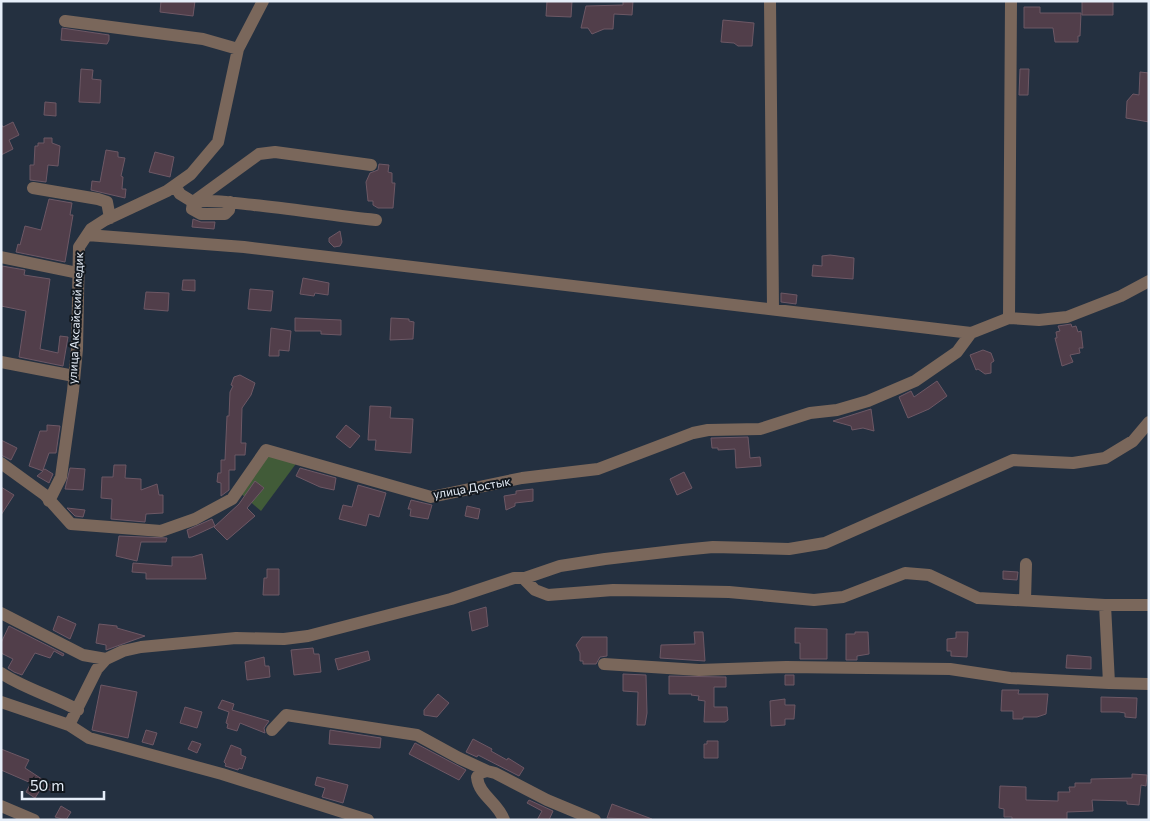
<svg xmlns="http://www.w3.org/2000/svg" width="1150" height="821" viewBox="0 0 1150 821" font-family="Commissioner,sans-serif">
<rect width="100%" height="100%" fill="#243040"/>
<path fill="#415b38" d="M266 451 298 461 261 511 238 491Z"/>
<path fill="#513e4a" stroke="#6d5865" d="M161 1H195L193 16 160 12Z
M547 1H572L571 17 546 16Z
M623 1H633L632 15 614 14 613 29H604L592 34 588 28H581L586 6 623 5Z
M1082 1H1113V15H1082Z
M1024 7H1040V13H1081L1080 36H1078V42H1055L1053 28H1024Z
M723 20 754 23 752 46H738L734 43 721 42Z
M62 28 109 35V40L107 44 61 40Z
M81 69 93 70 92 79 101 80 100 103 79 102Z
M1020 69H1029L1028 95H1019Z
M1140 72 1149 73V122L1126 118 1127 101 1133 94 1139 95Z
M45 102 56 103V116L44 115Z
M13 122 19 135 9 140 13 149 1 155V124L3 127Z
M44 138H52V143L60 146 58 166 48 165 46 182 30 180V165H34L35 146H38V143H44Z
M106 150 118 152V157L125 158 121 176 123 177 122 189H126L125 198 91 190 92 181 100 182Z
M155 152 174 157 170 177 149 172Z
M379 164 389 165 388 172 392 173V183H395L393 208H378L373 205V201H368L366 182 370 173 378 170Z
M49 199 72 203 70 215H73L65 262 16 252 18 244 20 245 25 226 41 230Z
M193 219 201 222H215L214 229 192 227Z
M340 231 342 242 340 246 334 247 329 242V238Z
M830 255 854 258 853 279 812 276 813 265 822 266V256Z
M2 266 25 270 24 275 50 279 40 349 58 353 60 336 68 337 63 366 19 357 26 311 1 306Z
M303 278 329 283 328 295 315 293 314 296 300 294Z
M183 280H195V291L182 290Z
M250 289 273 291 271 311 248 309Z
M146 292 169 293 168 311 144 309Z
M781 293 797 295 796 304 781 302Z
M295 318 341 320V335L321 334V331H295Z
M391 318 409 319V321L414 322 413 339 390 340Z
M1071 324 1072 327 1076 326 1078 332 1081 331 1083 348H1079L1080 353 1070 355 1073 362 1062 366 1055 338H1057L1056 332 1060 331 1058 326Z
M271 328 291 331 289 351 279 350V356H269Z
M983 350 991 353 994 361 991 363V373L985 374 978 369 976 370 970 355Z
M240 375 255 383 251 395 242 408 241 443H246L245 455H235V470H229V490L221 496V483L217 482 218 473H221V460H225L227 416H229L230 392 233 386 231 385 234 377Z
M937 381 947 396 929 409 908 418 899 397 911 391 914 397Z
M370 406 391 407 390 418 413 419 411 453 375 450 376 440H368Z
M871 409 874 431 863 428 852 430 851 426 833 421Z
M47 425 60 426 56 453H49L43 470 45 469 53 474 49 483 37 476 43 471 29 466 40 431H47Z
M346 425 360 436 350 448 336 437Z
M748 437 750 458 760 457 761 466 736 468 735 449 718 450V448H712L711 438Z
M1 440 17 448 11 460 1 455Z
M114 465H126L125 478 141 479V490L157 484 159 495H163V513L146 514 145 522 111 519 112 499 101 498 102 477H113Z
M70 468 85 469 83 490 65 489Z
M300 468 336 478 334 490 320 487 296 476Z
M684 472 692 488 677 495 670 479Z
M255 481 264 488 247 508 255 516 227 540 214 527 239 504Z
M358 485 386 493 379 517 369 514 366 526 339 519 343 505 352 507Z
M1 487 14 495 1 515Z
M533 489V501L515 503V506L506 510 504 496 516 494V491Z
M411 500 432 505 428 519 410 516 411 509H408Z
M467 506 480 509 478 519 465 516Z
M67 508 85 510 83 517 75 516Z
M212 519 215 526 189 538 187 530Z
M119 536 167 538 166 542H141L137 561 116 556Z
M202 554 206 579H146V573L132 572 133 563 172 566V557H192Z
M267 569H279V595H263L264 578H267Z
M1003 571 1018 572 1017 580 1003 579Z
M486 607 488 626 472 631 469 612Z
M58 616 76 624 70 639 53 630Z
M99 624 117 626V628L145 636 106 650V645L96 643Z
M9 626 64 654 63 656 54 651 50 658 35 653 22 675 14 672 8 668 13 659 1 653V643Z
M795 628 827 629V659H800V643H795Z
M694 632H703L705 661 660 658 661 645 695 644Z
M855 632H868L869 654 857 656V660H846V634H855Z
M956 632H968L967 657 951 656V651H947V639L956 638Z
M582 637H607V656L600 657 596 664H583V661H580V653L576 645Z
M313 648 314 654H319L321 672 294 675 291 650Z
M368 651 370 660 338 670 335 659Z
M1067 655 1091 657V669L1066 668Z
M264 657 265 666H269L270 677 247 680 245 662Z
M623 674 646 675 647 713 645 725H637L638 692 623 691Z
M785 675H794V685H785Z
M669 676 726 677V687H714V707H727L728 720 725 722H704L705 701 698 700 699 696 691 695 692 694H669Z
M101 685 137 692 128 738 92 730Z
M1002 690H1019L1018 694H1048L1046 714 1037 717H1023V719H1013V711H1001Z
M438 694 449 703 437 717 424 715V710Z
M1101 697 1137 698 1136 718 1125 717V713L1119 712H1101Z
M785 699V705H795L794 719H785V725L771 726 770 701Z
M222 700 234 704 232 710 269 721 264 728 265 733 240 723 237 731 227 728 228 724 226 723 229 712 218 708Z
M185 707 202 712 197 728 180 723Z
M146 730 157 733 153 745 142 742Z
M330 730 381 738 380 748 329 744Z
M473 739 492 749 491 751 507 760 508 758 524 768 519 776 478 755 477 757 466 752Z
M192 741 201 744 197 753 188 749Z
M707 741H718V758H704V744H707Z
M415 743 466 770 459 780 409 754Z
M231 745 241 749V755L246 757 242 769 239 768 238 770 225 766 226 764 224 762Z
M1 749 29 760 25 768 54 787 52 791 42 787 35 798 26 792 31 783 1 770Z
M1132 774 1147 775 1146 786 1141 785 1139 805 1127 804V801L1092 800 1093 811 1067 812V820H1012V817H1004V809L999 808 1000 786 1026 787V800L1058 801V792H1070L1069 787H1075V783H1091V779L1132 778Z
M317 777 348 785 343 803 322 797 325 788 315 785Z
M529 800 553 811 549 820H537L542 811 527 803Z
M612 804 652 819V820L607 818Z
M61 806 71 812 66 820 55 817Z"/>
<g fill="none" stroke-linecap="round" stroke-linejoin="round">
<path stroke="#7a675b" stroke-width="12" d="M770 1 773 309
M65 21 203 39 238 49
M175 186 180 194 193 202 259 154 275 152 371 165
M33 188 98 199 107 202 110 218
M230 202 229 210 225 214H201L192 209 193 202C213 199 233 203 254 205 294 209 335 216 376 220
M87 235 244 247 971 333 1009 318 1039 320 1067 317 1121 296 1149 281
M1 257 78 273
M1009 318 1011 1
M1 362 74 376
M1 463 45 495 71 524 161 531 195 519 232 499 266 450 431 497 522 478 598 469 693 433 708 430 760 429 810 413 837 410 868 401 915 381 957 352 971 333
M49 501 61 477 73 391 77 349 79 247 91 229 105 220 167 191 191 174 218 142 238 49 263 1
M525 578 526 581 535 590 548 595 613 590 679 591 729 592 814 600 843 597 905 573 929 575 978 598 1105 605 1109 683 1149 684
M1025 600 1026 564
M1105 605H1149
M1 613 83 655 106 659
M604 664 699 670 786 667 950 669 1010 678 1109 683
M1 673C25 689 53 696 78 710
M1 702 69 725 89 738 222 774 368 820
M69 725 97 669 106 659 123 651 141 647 236 638 284 639 308 636 451 599 514 578H525L560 566 605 559 682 550 713 547 789 549 825 543 1013 460 1073 463 1105 458 1133 441 1149 422
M272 730 286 715 417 735 459 758 487 771
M1 806 34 820
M504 820C498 802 479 796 477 777L480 773 487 771 495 773 547 800 595 820"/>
</g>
<g text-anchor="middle" stroke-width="4" stroke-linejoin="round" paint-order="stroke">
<g font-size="12" fill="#e6eef9" stroke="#12181f">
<text transform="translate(76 318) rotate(-87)" y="4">улица Аксайский медик</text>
<text transform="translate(472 488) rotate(-10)" y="4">улица Достык</text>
</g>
</g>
<rect width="1150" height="821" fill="none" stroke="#e6eef9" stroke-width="5"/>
<path d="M22 791v8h82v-8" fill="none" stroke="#e6eef9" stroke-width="2.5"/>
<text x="30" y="791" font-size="15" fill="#e6eef9" stroke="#12181f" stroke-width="4" paint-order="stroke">50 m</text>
</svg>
